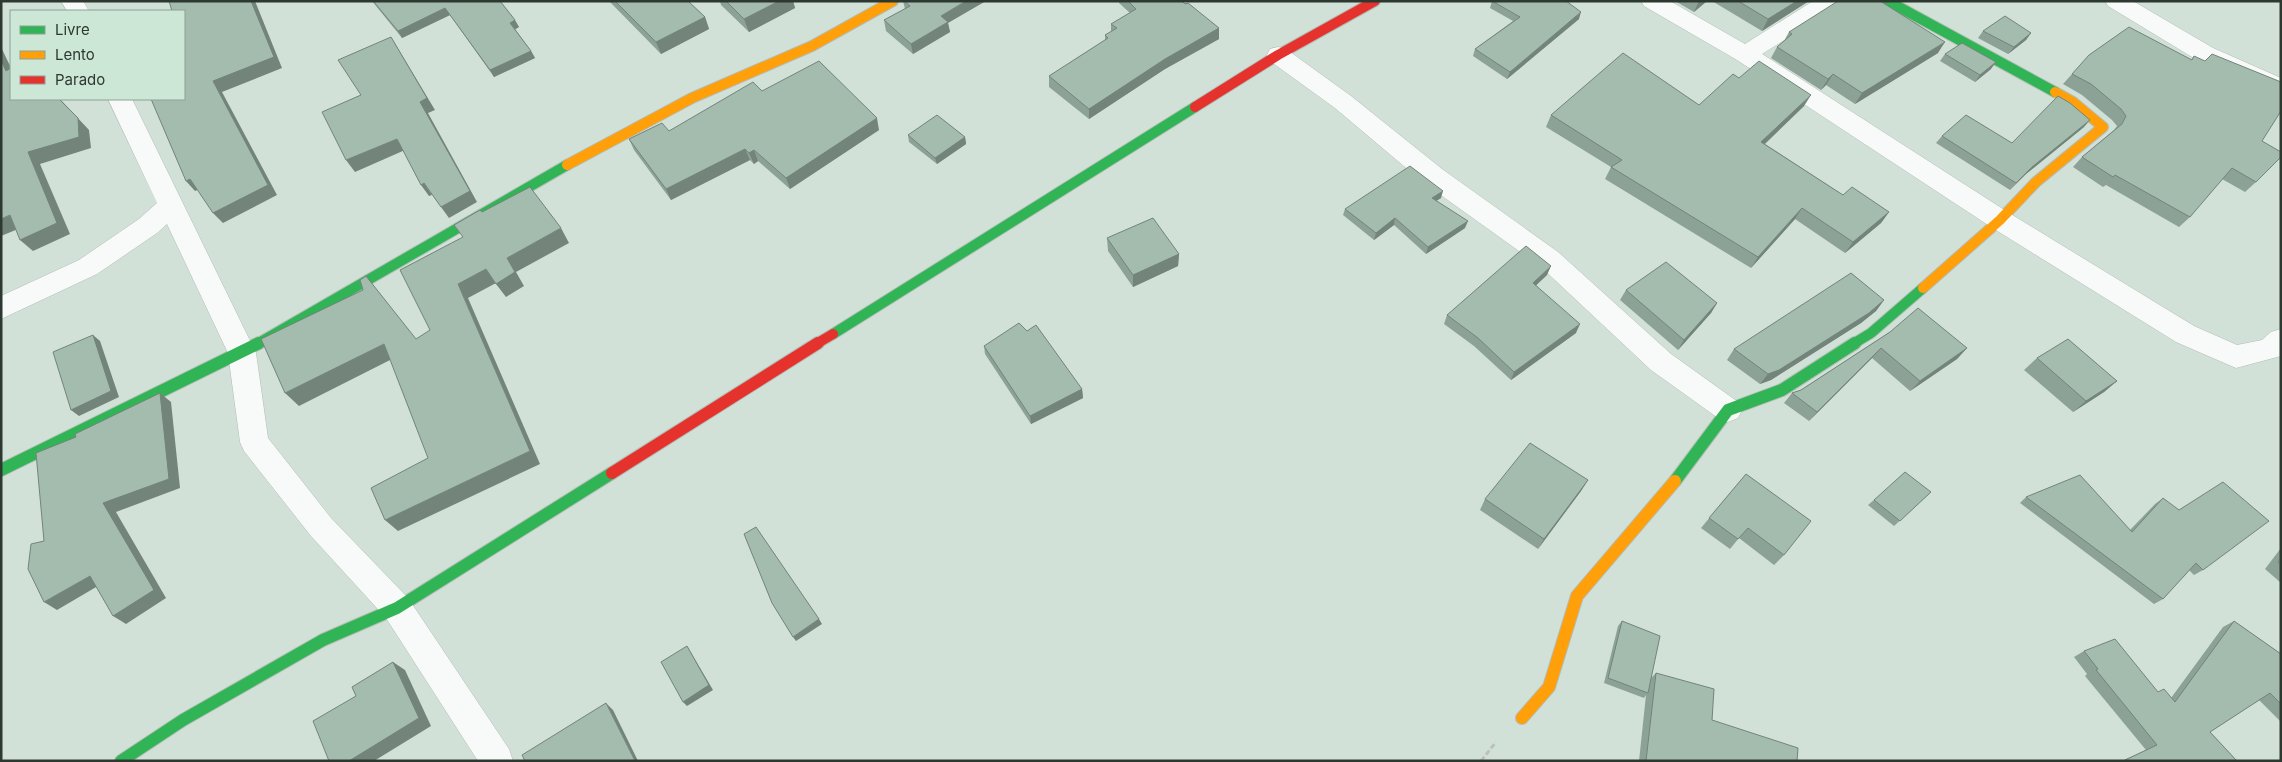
<svg xmlns="http://www.w3.org/2000/svg" width="2282" height="762" viewBox="0 0 2282 762" font-family="Inter,sans-serif">
<rect width="100%" height="100%" fill="#d2e1d7"/>
<g fill="none" stroke-linecap="round" stroke-linejoin="round">
<defs>
<path id="street" d="M61 1H83L89 11H67Z
M1641 1H1670L1745 44 1813 1H1841L1838 6 1762 54 2009 213 2194 326 2237 345 2262 340 2271 332 2281 329V356L2236 368 2176 342 1991 227 1737 60 1644 6Z
M2105 1H2133L2213 48 2281 78V96L2197 60 2108 6Z
M1278 47 1286 49 1351 96 1442 169 1558 252 1671 354 1738 402 1742 410 1738 418 1728 422 1718 418 1651 370 1540 266 1424 183 1335 108 1270 61 1267 55 1270 49Z
M108 99H132L256 353 268 438 331 518 408 598 509 749 513 761H478L386 618 311 536 244 451 240 442 228 353 167 224 157 233 97 274 1 319V296L79 260 139 219 157 203Z"/>
<path id="fast-far1" d="M1888 1 2055 92
M833 334 1195 107
M257 344 567 165
M1853 344 1871 333 1923 288"/>
<path id="fast" d="M1 470 259 343
M1675 481 1728 410 1782 390 1855 343
M121 761 183 720 323 640 397 608 612 473"/>
<path id="slow-far1" d="M567 165 692 98 812 46 893 1
M1923 288 2000 220 2036 182 2103 127 2073 102 2055 92"/>
<path id="slow" d="M1522 718 1549 687 1577 596 1675 481"/>
<path id="jam-far1" d="M1195 107 1278 55 1375 1
M816 344 833 334"/>
<path id="jam" d="M612 473 818 343"/>
</defs>
<use href="#street" stroke="#b2bdb6" stroke-width="1"/>
<use href="#fast-far1" stroke="#b2bdb6" stroke-width="12"/>
<use href="#fast" stroke="#b2bdb6" stroke-width="14"/>
<use href="#slow-far1" stroke="#b2bdb6" stroke-width="12"/>
<use href="#slow" stroke="#b2bdb6" stroke-width="14"/>
<use href="#jam-far1" stroke="#b2bdb6" stroke-width="12"/>
<use href="#jam" stroke="#b2bdb6" stroke-width="14"/>
<path stroke="#bdc1be" stroke-width="3" stroke-dasharray="5.5 2.5" stroke-linecap="butt" d="M1481 761 1496 742"/>
<use href="#street" fill="#f8faf9" fill-rule="evenodd"/>
<use href="#fast-far1" stroke="#30b455" stroke-width="10"/>
<use href="#fast" stroke="#30b455" stroke-width="12"/>
<use href="#slow-far1" stroke="#ff9f0a" stroke-width="10"/>
<use href="#slow" stroke="#ff9f0a" stroke-width="12"/>
<use href="#jam-far1" stroke="#e5322d" stroke-width="10"/>
<use href="#jam" stroke="#e5322d" stroke-width="12"/>
</g>
<path fill="#8da296" d="M372 1H500L519 27 515 29 531 51 535 58 494 77 450 15 402 38Z
M609 1H688L705 17 709 29 661 54Z
M720 1H793L795 8 749 32 721 5Z
M903 1 948 23 950 32 913 54 886 31 884 20 905 9Z
M1119 1H1182L1219 28V39L1165 69 1089 119 1049 87V76L1105 40V35L1111 32V24L1130 13 1119 3Z
M1492 1 1579 19 1507 79 1473 56 1475 49 1513 21 1490 8Z
M1675 1H1707L1694 12Z
M1712 1H1809L1762 31Z
M1983 31 2031 33 2026 40 2008 54 1978 38Z
M1789 32 1938 53 1855 104 1826 85 1821 90 1771 58 1777 47 1784 41Z
M1945 54 1991 69 1975 82 1940 61Z
M2194 56 2262 141 2256 182 2245 192 2222 179 2190 217 2179 227 2106 185 2103 187 2073 167 2082 157 2114 130 2117 126 2112 120 2082 95 2063 84 2072 74 2191 60Z
M1739 78 1804 106 1765 144 1843 195 1889 212 1881 223 1845 253 1795 219 1751 268 1605 179 1611 167 1546 127 1551 115 1699 105Z
M762 91 879 130 790 189 758 161 754 164 750 160 671 200 634 150 629 139 669 131Z
M2084 127 2026 174 2010 190 1936 143 1942 136 2012 143Z
M908 135 965 137 966 144 937 164 909 142Z
M1441 198 1436 201 1465 228 1426 254 1394 225 1374 240 1343 215 1345 209Z
M1107 238 1179 254 1178 266 1133 287 1108 251Z
M1547 275 1536 285 1576 333 1511 380 1474 346 1444 324 1447 315Z
M1626 290 1717 303 1711 313 1678 350 1620 300Z
M1884 300 1876 311 1861 323 1771 380 1760 384 1727 360 1734 349Z
M1890 332 1967 348 1957 359 1910 391 1872 358 1809 421 1784 403 1792 393 1801 390Z
M984 346 1082 389 1083 398 1031 424 985 354Z
M2037 358 2117 381 2104 392 2073 412 2024 370Z
M1746 474 1784 555 1774 565 1739 538 1730 549 1701 528Z
M1588 480 1581 491 1538 549 1480 510 1485 499Z
M1931 492 1894 526 1868 505 1874 500Z
M2026 497 2130 530 2155 504 2163 498 2203 570 2194 575 2189 570 2163 599 2154 604 2020 503Z
M2281 548V583L2265 569Z
M1622 621 1651 678 1656 673 1712 720 1797 761H1639L1646 695 1644 698 1604 683 1618 626Z
M2234 621 2281 654V722L2259 700 2210 732 2237 761H2122L2146 750 2085 676 2087 674 2074 657 2084 651 2158 692 2171 698 2223 627Z"/>
<path fill="#73847a" d="M251 1H255L282 68 222 92 277 195 223 223 213 213V81Z
M779 1H793L795 8 749 32 744 19Z
M966 1H986L948 23 950 32 913 54 911 44 941 16Z
M1699 1H1707L1694 12Z
M1797 1H1809L1762 31 1768 19Z
M445 8 450 15 402 38 398 31Z
M1581 12 1579 19 1507 79 1510 72Z
M705 17 709 29 661 54 656 42Z
M515 20 519 27 514 30 510 23Z
M1219 28V39L1165 69 1089 119V109L1165 59Z
M2031 33 2026 40 2008 54 2014 47Z
M391 37 435 110 428 113 477 202 449 218 441 207 420 102Z
M1945 42 1938 53 1855 104 1862 93Z
M1 47 11 68V70L1 71Z
M531 51 535 58 494 77 490 70Z
M1996 62 1991 69 1975 82 1980 75Z
M1833 74 1826 85 1821 90 1828 79Z
M1811 95 1804 106 1755 153 1761 142Z
M60 99 89 130 91 148 40 164 70 234 33 251 20 240 28 152Z
M877 118 879 130 790 189 786 178Z
M2090 120 2084 127 2026 174 2010 190 2032 167Z
M965 137 966 144 937 164 935 158Z
M397 139 405 150 355 172 346 160Z
M745 149 750 160 671 200 666 189Z
M754 150 758 161 754 164 749 153Z
M190 179 200 189 195 191 186 181Z
M424 183 432 195 429 196 421 185Z
M1443 191 1441 198 1430 205 1432 198Z
M1802 208 1795 219 1751 268 1758 257Z
M1889 212 1881 223 1845 253 1853 242Z
M10 215 23 227 1 236V219Z
M1395 218 1394 225 1374 240 1376 233Z
M1468 221 1465 228 1426 254 1428 247Z
M561 228 569 243 516 272 524 286 506 297 496 284 507 258Z
M1179 254 1178 266 1133 287V275Z
M1551 266 1547 275 1529 292 1533 283Z
M486 269 496 283 468 298 540 464 398 531 385 520 530 451 458 284Z
M1884 300 1876 311 1861 323 1771 380 1760 384 1768 374Z
M1717 303 1711 313 1678 350 1684 340Z
M1580 324 1576 333 1511 380 1514 372Z
M93 335 100 341 119 397 79 416 71 410Z
M384 344 396 357 299 406 285 393Z
M1881 348 1872 358 1809 421 1817 412Z
M1967 348 1957 359 1910 391 1920 381Z
M2117 381 2104 392 2073 412 2086 401Z
M1082 389 1083 398 1031 424 1030 416Z
M160 393 171 402 180 488 116 512 166 598 126 624 113 616 103 503Z
M1588 480 1581 491 1538 549 1544 539Z
M90 576 103 583 57 610 44 602Z
M819 619 822 624 796 641 793 637Z
M687 646 690 651 713 690 687 706 683 702Z
M393 662 405 670 431 726 374 761H349Z
M606 703 613 710 638 761H635Z"/>
<path fill="#a4bcae" stroke="#73847a" d="M169 1H251L274 57 213 81 268 185 213 213 190 179 186 181 151 99H184V11H172Z
M373 1H500L515 20 510 23 531 51 490 70 445 8 398 31Z
M615 1H688L705 17 656 42Z
M726 1H779L744 19Z
M904 1H966L941 16 948 22 911 44 884 20 910 6Z
M1128 1H1182L1185 4 1188 3 1219 28 1165 59 1089 109 1049 76 1108 38 1105 35 1117 28 1111 24 1136 9Z
M1492 1H1566L1581 12 1510 72 1475 49 1520 17Z
M1738 1H1797L1768 19Z
M1838 1H1880L1945 42 1862 93 1833 74 1828 79 1777 47 1792 34 1789 32Z
M2005 16 2031 33 2014 47 1983 31Z
M2129 27 2192 60 2194 56 2205 61 2212 54 2281 82V111L2262 141 2281 152V157L2256 182 2232 168 2190 217 2115 175 2113 177 2082 157 2122 124 2126 116 2121 109 2091 84 2072 74 2089 55Z
M391 37 427 98 420 102 470 191 441 207 424 183 421 185 397 139 346 160 322 112 361 95 338 60Z
M1962 43 1996 62 1980 75 1945 54Z
M1623 53 1699 105 1733 74 1739 78 1759 61 1811 95 1761 142 1843 195 1852 187 1889 212 1853 242 1802 208 1758 257 1611 167 1622 160 1551 115Z
M1 60 6 71 11 68V99H59L78 118 79 137 28 152 57 223 20 240 10 215 1 219Z
M819 61 877 118 786 178 754 150 749 153 745 149 666 189 629 139 662 123 669 131 753 82 762 91Z
M2058 96 2070 103 2090 120 2032 167 2016 183 1942 136 1966 115 2012 143Z
M937 115 965 137 935 158 908 135Z
M1410 166 1443 191 1432 198 1468 221 1428 247 1395 218 1376 233 1345 209Z
M530 187 561 228 507 258 515 272 496 284 486 269 458 284 530 451 385 520 371 488 428 458 384 344 285 393 261 339 363 290 360 280 366 276 416 339 430 330 400 270 463 237 454 225 480 210 482 212Z
M1153 218 1179 254 1133 275 1107 238Z
M1526 246 1551 266 1533 283 1580 324 1514 372 1478 338 1447 315Z
M1666 262 1717 303 1684 340 1626 290Z
M1851 273 1884 300 1869 313 1779 370 1768 374 1734 349Z
M1918 308 1967 348 1920 381 1881 348 1817 412 1792 393 1801 390 1890 332Z
M1019 323 1027 331 1036 325 1082 389 1030 416 984 346Z
M93 335 111 391 71 410 53 352Z
M2068 339 2117 381 2086 401 2037 358Z
M160 393 169 479 103 503 154 590 113 616 90 576 44 602 28 569 31 544 44 541 36 453 76 437 75 434Z
M1530 443 1588 480 1544 539 1485 499Z
M1905 472 1931 492 1900 521 1874 500Z
M1746 474 1811 521 1784 555 1748 528 1738 539 1709 518Z
M2080 475 2132 532 2163 498 2179 510 2223 482 2269 521 2203 570 2196 563 2163 599 2026 497Z
M756 527 819 619 793 637 772 603 744 534Z
M2281 558V564L2278 562Z
M1622 621 1660 636 1648 693 1608 678Z
M2234 621 2281 654V704L2270 693 2210 732 2237 761H2126L2125 760 2157 745 2096 670 2098 669 2084 651 2115 639 2158 692 2164 689 2175 702Z
M687 646 709 685 683 702 661 662Z
M393 662 419 718 349 761H329L313 721 356 696 352 687Z
M1656 673 1714 689 1712 720 1798 748 1797 761H1646Z
M606 703 635 761H525L522 755Z"/>
<rect width="2282" height="762" fill="none" stroke="#2d3831" stroke-width="5"/>
<rect x="10" y="10" width="175" height="90" fill="#cce7d6" stroke="#8ca194"/>
<rect x="20" y="26" width="25" height="8" fill="#30b455" stroke="#8ca194"/>
<text x="55" y="35" font-size="15" fill="#2d3831">Livre</text>
<rect x="20" y="51" width="25" height="8" fill="#ff9f0a" stroke="#8ca194"/>
<text x="55" y="60" font-size="15" fill="#2d3831">Lento</text>
<rect x="20" y="76" width="25" height="8" fill="#e5322d" stroke="#8ca194"/>
<text x="55" y="85" font-size="15" fill="#2d3831">Parado</text>
</svg>
